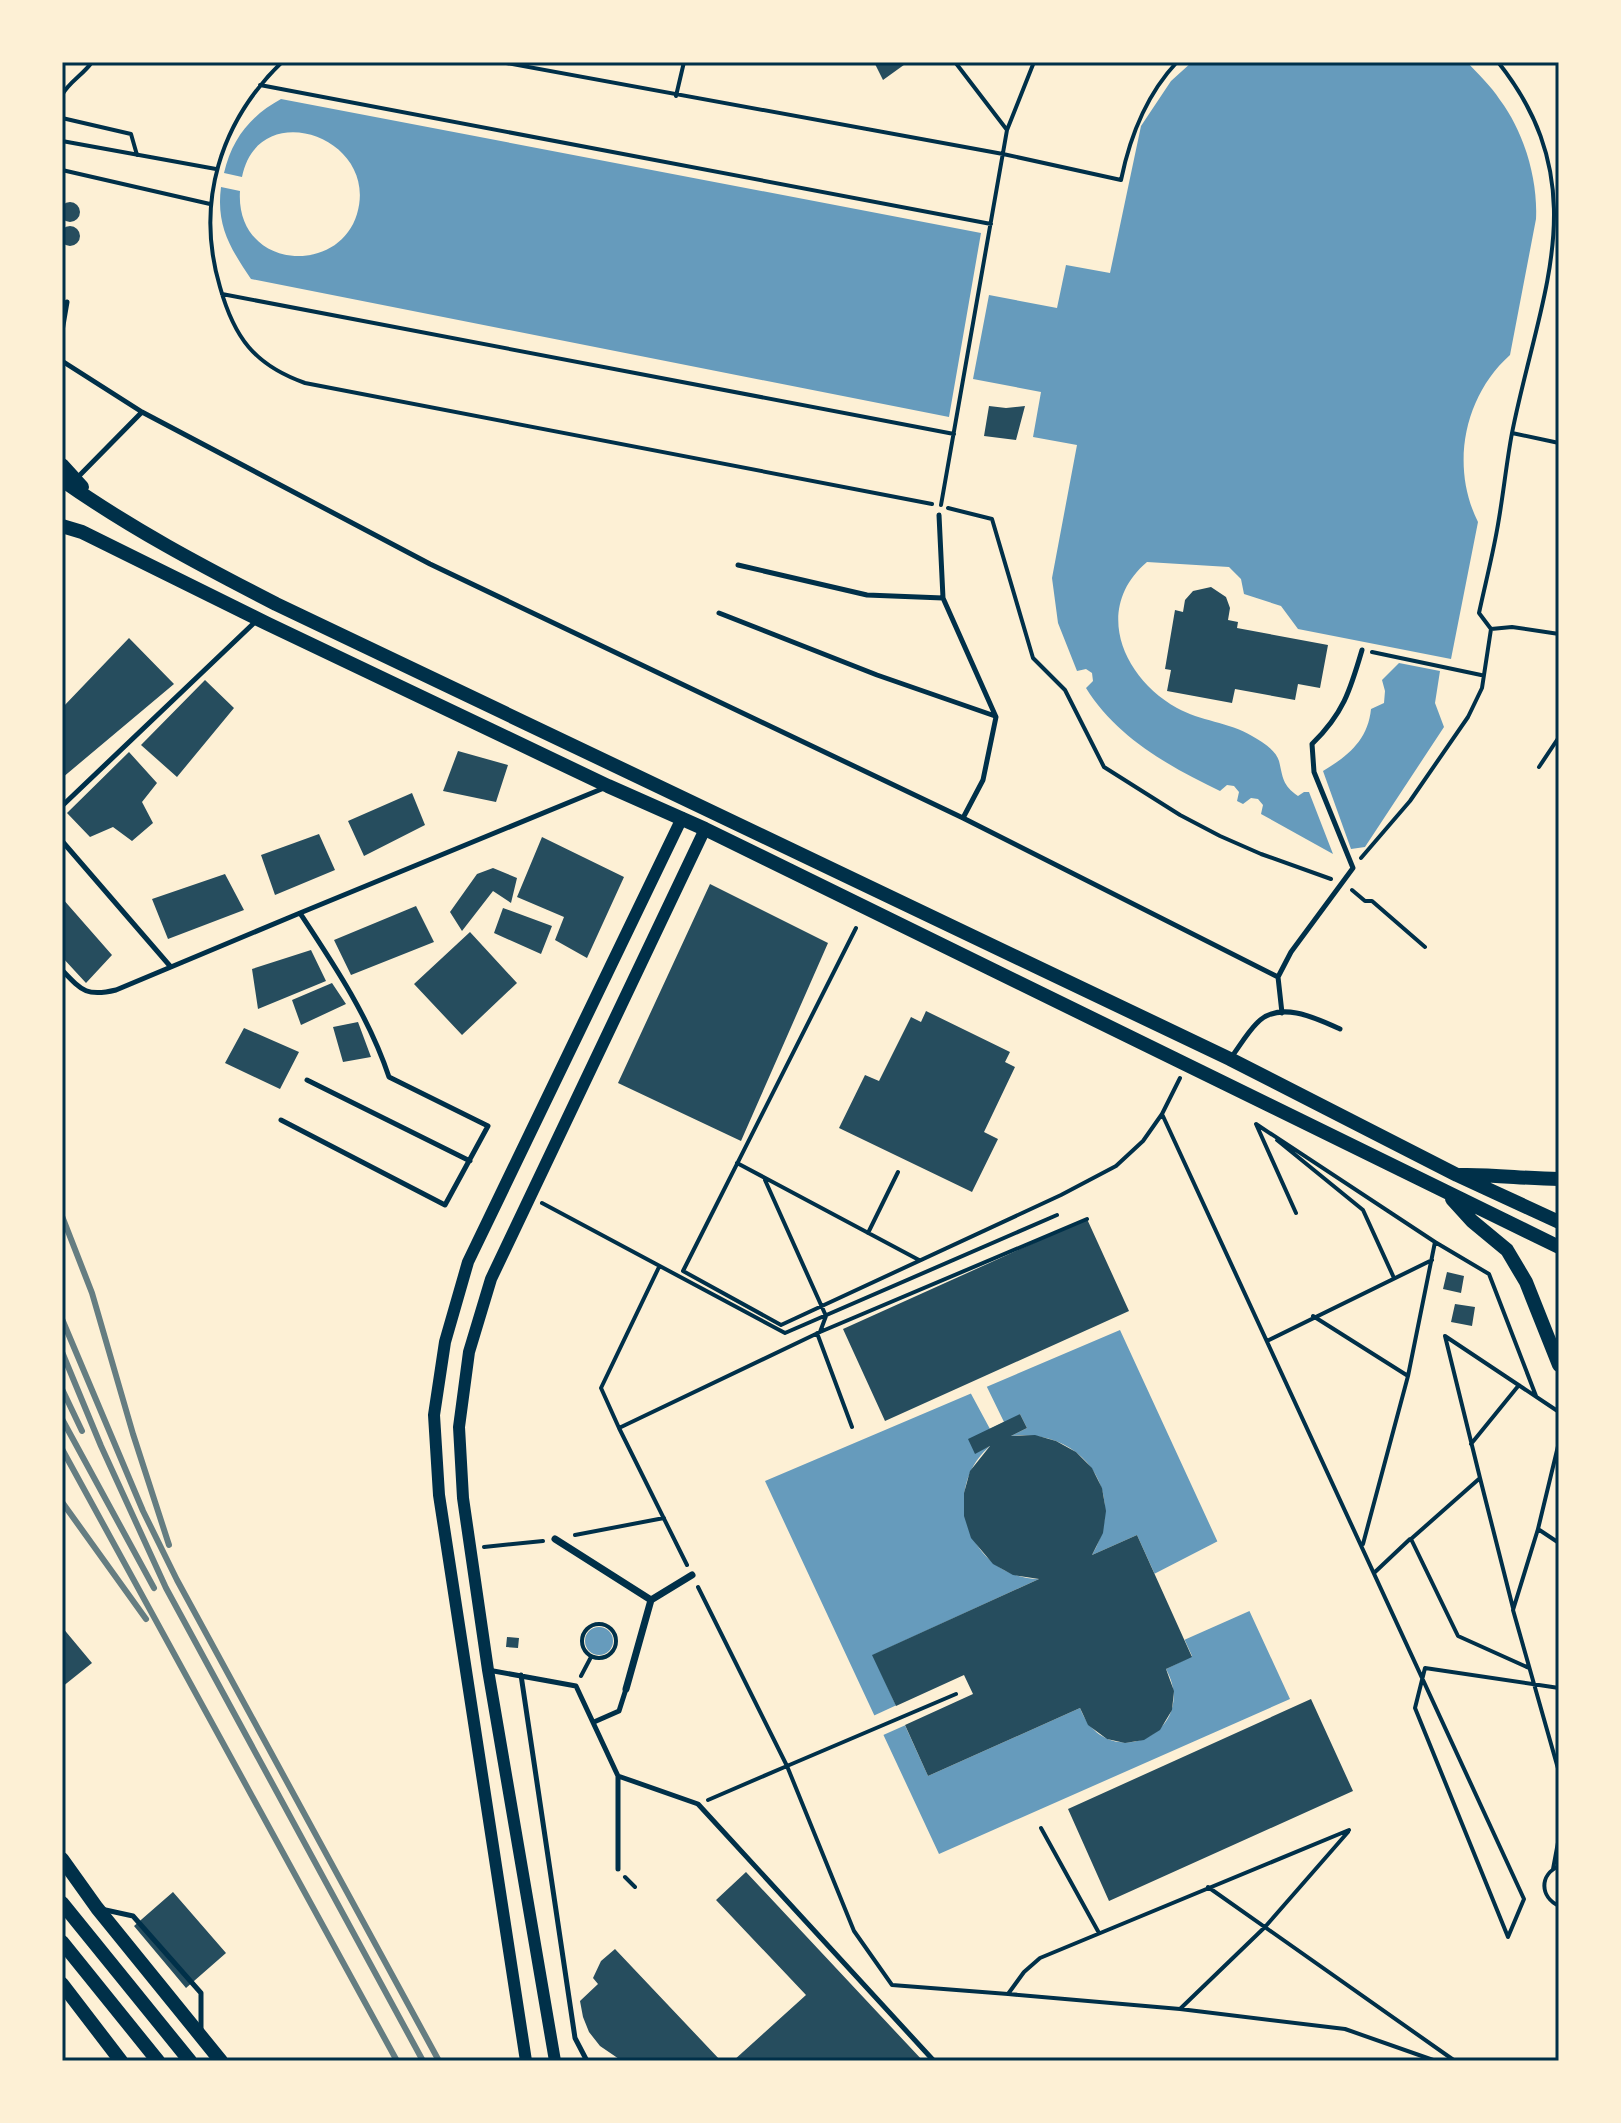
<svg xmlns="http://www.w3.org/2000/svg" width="1621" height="2123" viewBox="0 0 1621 2123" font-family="'Roboto Condensed',sans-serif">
<rect width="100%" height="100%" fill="#fdf0d5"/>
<path fill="#669bbc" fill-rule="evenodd" d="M1192 62H1467C1478 74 1491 86 1500 100 1524 132 1538 179 1536 219L1510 355C1464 396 1450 466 1478 522L1451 659 1298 629 1281 606 1244 594 1241 579 1229 567 1147 562C1093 608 1122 677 1177 708 1200 721 1229 722 1252 736 1261 741 1276 750 1279 761 1283 777 1282 785 1298 796L1304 792H1309L1333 854 1261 814 1263 805 1258 799 1251 798 1243 804 1237 801 1239 792 1234 786 1227 785 1220 791C1170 767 1116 737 1086 688L1093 681 1092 673 1086 669 1077 671 1058 623 1052 578 1077 445 1033 437 1041 392 973 379 989 295 1057 308 1066 265 1110 273 1141 126 1171 81Z
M281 99 981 233 949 417 251 279C230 248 216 225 221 187L240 191C235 269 338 277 357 214 380 137 258 95 242 177L224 173C232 139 250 116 281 99Z
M1399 663 1440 671 1435 703 1444 727 1365 847 1351 849 1323 771C1348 756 1368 740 1371 709L1384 703 1385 691 1382 680Z
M1120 1330 1290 1699 939 1854 765 1481ZM1020 1414 1027 1428 1011 1436C1082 1428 1129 1492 1092 1555L1137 1535 1192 1656 1166 1669C1201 1733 1106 1776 1080 1708L928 1776 873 1655 1039 1579C971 1578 937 1492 990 1446L975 1453Z
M585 1641a14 14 0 1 1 28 0a14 14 0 1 1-28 0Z"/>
<path fill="#fdf0d5" d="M985 1383 1004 1422 990 1429 969 1390Z
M1222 1539 1254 1609 1184 1640 1154 1574Z
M899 1704 908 1724 881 1736 873 1716Z"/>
<path fill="#264d5e" d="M874 62H908L883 80Z
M60 212a10 10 0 1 1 20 0a10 10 0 1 1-20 0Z
M60 236a10 10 0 1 1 20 0a10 10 0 1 1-20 0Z
M989 406 1006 408 1025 406 1016 440 984 436Z
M1211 587 1226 597 1230 608 1228 620 1238 622 1237 628 1328 645 1320 688 1298 684 1295 700 1235 689 1232 703 1167 691 1171 670 1165 669 1175 610 1183 612 1185 600 1193 591Z
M129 638 174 684 62 778V708Z
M205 680 234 708 177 777 141 745Z
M458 751 508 765 496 802 443 791Z
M129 752 157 783 142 802 153 823 132 841 113 827 90 837 67 813Z
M412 793 425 825 364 856 348 821Z
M319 834 335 870 275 895 261 855Z
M542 837 624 877 587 958 555 940 564 917 517 897Z
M493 868 517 878 511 903 493 891 462 931 450 912 477 874Z
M225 874 244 910 168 939 152 899Z
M710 884 828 943 741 1141 618 1083Z
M62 898 112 955 86 983 62 957Z
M416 906 434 942 351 975 334 940Z
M503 908 552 926 541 954 494 933Z
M470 932 517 983 462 1035 414 984Z
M311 950 326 981 258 1009 252 969Z
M332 983 346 1004 301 1025 292 1000Z
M926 1011 1010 1052 1005 1062 1015 1067 984 1132 998 1139 972 1192 839 1128 865 1075 879 1081 911 1017 921 1022Z
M358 1022 371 1057 343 1062 333 1027Z
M244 1028 299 1052 280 1089 225 1063Z
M1087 1219 1129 1311 885 1421 843 1329Z
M1447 1272 1464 1276 1461 1293 1443 1289Z
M1455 1304 1475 1307 1472 1326 1451 1322Z
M1020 1414 1027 1428 1011 1436 1035 1435 1056 1441 1076 1452 1092 1468 1102 1488 1106 1511 1103 1533 1092 1555 1137 1535 1192 1657 1166 1669 1174 1691 1172 1710 1160 1730 1144 1740 1125 1743 1107 1739 1088 1725 1080 1708 928 1776 905 1725 973 1694 964 1675 896 1706 872 1655 1039 1579 1013 1575 993 1564 971 1538 964 1516V1493L970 1471 990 1446 975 1454 968 1439Z
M62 1627 92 1663 62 1687Z
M507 1637 519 1638 518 1648 506 1647Z
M1311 1699 1353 1791 1109 1901 1068 1809Z
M746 1872 923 2061H733L806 1995 716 1900Z
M173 1892 226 1953 186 1988 134 1926Z
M615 1949 686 2024 721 2061H622L600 2046 589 2032 583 2017 580 2001 598 1984 593 1978 601 1961Z"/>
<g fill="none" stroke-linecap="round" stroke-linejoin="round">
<path stroke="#003049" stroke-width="4" d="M282 62C220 122 195 203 220 287 234 337 254 365 305 383L932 504
M501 62 1003 154 1121 180C1130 136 1146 95 1177 62
M955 62 1007 130
M260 85 991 224
M62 95C69 82 83 75 92 62
M676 96 684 62
M62 118 131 134 137 155
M62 141 216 169
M62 170 210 204
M222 294 954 434
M1512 433 1559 443
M941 505 1007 130 1034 62
M948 508 992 519 1033 658 1065 690 1104 767 1180 815 1220 836 1261 854 1331 879
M1491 629 1479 613C1485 585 1492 558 1497 530 1503 498 1506 465 1512 433 1539 296 1598 188 1498 62
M1372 652 1481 675
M1539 767 1559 737
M1361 858 1410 801 1468 717 1482 688 1491 629 1512 627 1559 634
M1352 890 1365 901H1372L1425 947
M856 928 683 1271 781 1325 1061 1195 1116 1166 1143 1141 1162 1114
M1180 1078 1162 1114 1524 1899 1508 1937 1415 1708 1425 1668 1559 1688
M1277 1140 1363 1210 1394 1278
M737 1163 919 1260
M765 1180 826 1316 820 1332
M542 1203 785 1333 1057 1215
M1296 1213 1256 1124 1435 1242 1408 1376 1363 1544
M868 1233 898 1172
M1435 1242 1489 1274 1536 1396
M1313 1316 1408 1376
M817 1333 852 1427
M1267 1341 1432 1260
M619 1428 601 1388 659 1267
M1471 1444 1519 1385
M1480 1478 1513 1608
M1538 1529 1559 1442
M575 1535 664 1518
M1559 1543 1538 1529 1513 1610 1559 1772
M484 1547 543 1541
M687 1565 619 1428 820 1332 1087 1219
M1374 1573 1410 1539
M698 1587 787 1766 956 1694
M582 1641a17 17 0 1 1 34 0a17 17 0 1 1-34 0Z
M1529 1668 1458 1636 1411 1539 1480 1478 1445 1336 1559 1412
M581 1676 591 1657
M708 1800 787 1766 854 1931 892 1985 1008 1994
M1041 1828 1099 1933
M1349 1830 1040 1958 1024 1972 1008 1994 1180 2009 1345 2029 1436 2061
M1559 1866C1539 1875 1540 1897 1559 1906
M1553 1869 1559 1837
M625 1877 635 1887
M1208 1887 1455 2061
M1181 2008 1265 1927 1348 1832"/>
<path stroke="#003049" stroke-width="5" d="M62 331 67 302
M62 361 142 412
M76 479 142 412 430 564 963 818 1278 977
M939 515 943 598 996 717 983 780 963 818
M738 565 867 595 943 598
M719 613 877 675 995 716
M62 806 255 622
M62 841 170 966
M62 970C82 991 87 997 116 990L300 913
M1282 1013 1278 977 1291 952 1353 868 1314 772 1312 744C1343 714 1350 691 1362 650
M1230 1059C1239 1047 1247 1033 1257 1023 1279 1000 1316 1018 1340 1029
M307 1080 470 1161
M281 1120 445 1205 488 1126 389 1077C369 1017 335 966 300 913L604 788
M488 1670 576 1686 618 1776V1869
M521 1675 575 2038 587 2061
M594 1722 619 1711 626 1689
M618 1776 698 1804 934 2061
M101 1909 133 1916 201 1993V2032"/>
<path stroke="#003049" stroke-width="7" d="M555 1539 651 1600 692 1575
M626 1689 651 1600"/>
<path stroke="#003049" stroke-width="12" d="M526 2061 439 1495 434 1415 445 1342 468 1262 682 818
M555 2061 488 1670 463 1498 459 1427 469 1352 491 1279 705 829"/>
<path stroke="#003049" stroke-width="14" d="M62 465 82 487
M62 480C130 528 202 566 276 604L1230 1059 1457 1175 1559 1222
M62 526 82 532 268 624 608 786 705 829 1559 1247
M1460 1175C1493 1174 1526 1179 1559 1179
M1452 1199 1472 1221 1507 1250 1526 1282 1559 1365
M62 1859 97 1908 221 2061
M62 1903 190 2061
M62 1942 158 2061
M62 1984 121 2061"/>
<path stroke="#657d81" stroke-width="6" d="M62 1216 92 1293 133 1434 169 1545
M62 1319 143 1511 177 1580 439 2061
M62 1352 101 1446 166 1588 423 2061
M62 1389 82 1431
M62 1419 154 1588
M62 1449 397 2061
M62 1502 146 1619"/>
</g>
<rect width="1621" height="2123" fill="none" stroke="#fdf0d5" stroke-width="128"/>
<rect x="64" y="64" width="1493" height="1995" fill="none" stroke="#003049" stroke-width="3"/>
</svg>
